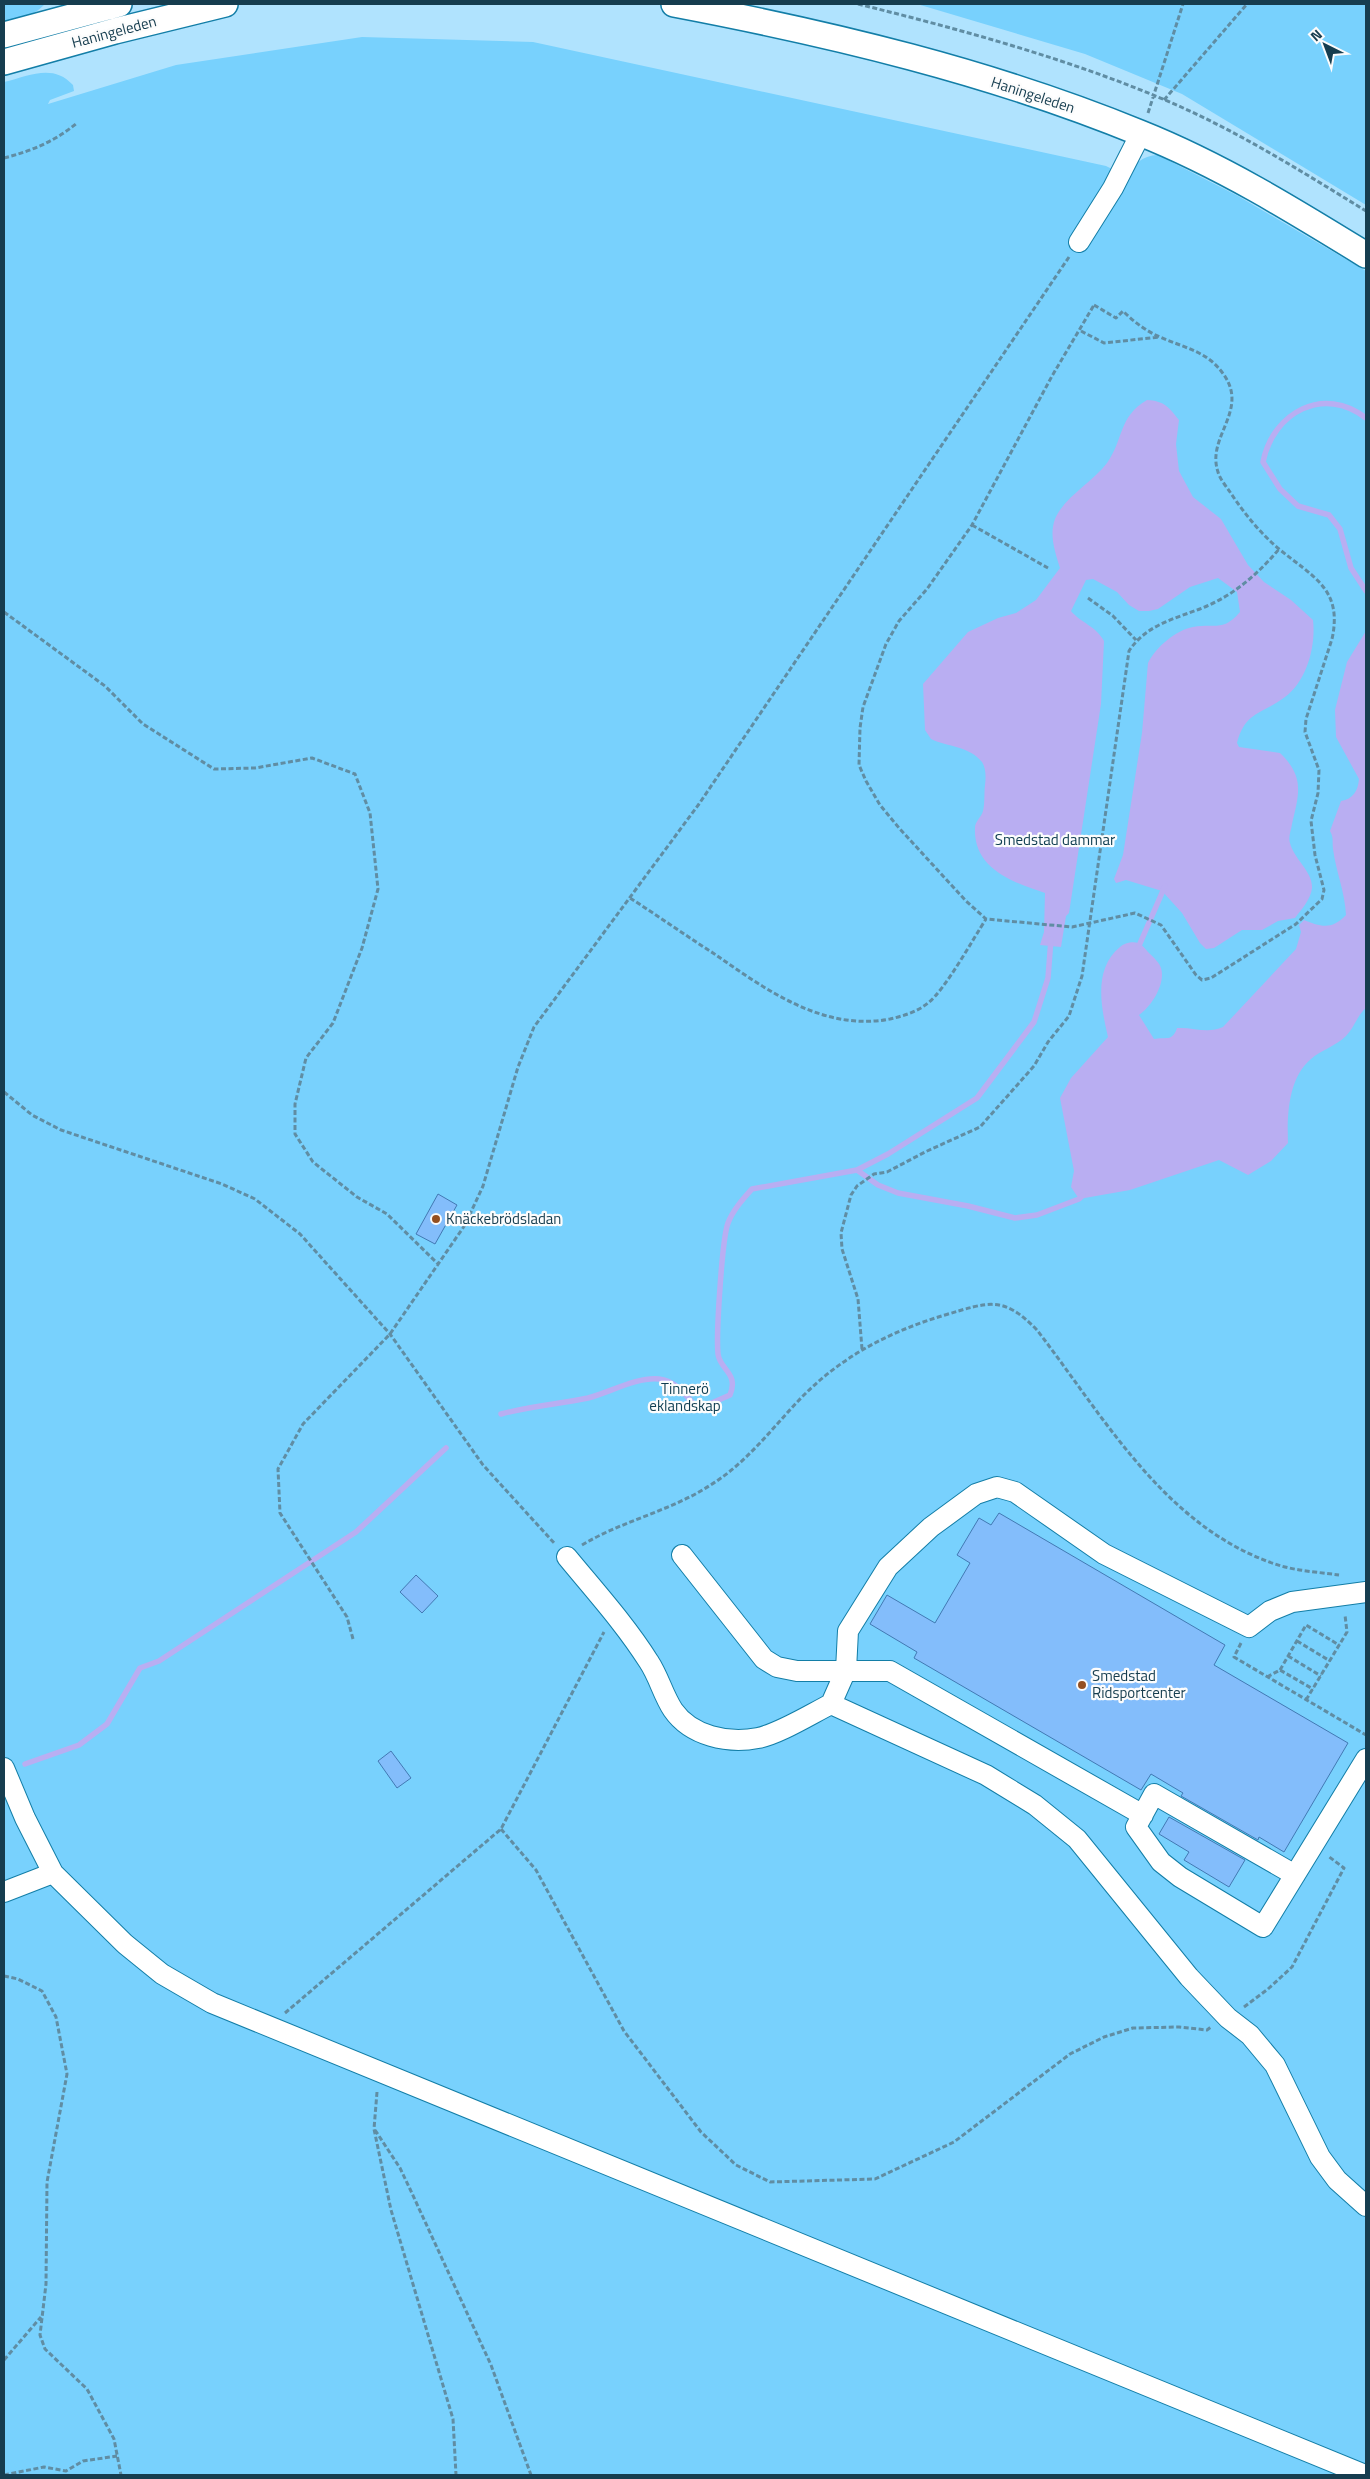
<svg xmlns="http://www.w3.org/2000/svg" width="1370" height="2479" viewBox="0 0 1370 2479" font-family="'Titillium Web',sans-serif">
<rect width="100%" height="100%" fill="#b0e3fe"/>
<path fill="#78d1fd" d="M4 4H45C33 16 20 20 4 25Z
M917 4H1366V205L1182 94 1085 54Z
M362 37 533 42 1106 166 1120 173C1134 167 1142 155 1158 155L1238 196 1366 271V2475H4V82C29 76 53 63 73 85L74 91 50 100 48 104 176 65Z"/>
<path fill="#b9aef2" d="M1147 400C1164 401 1169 407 1179 420L1176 444 1179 471 1193 497 1221 519 1248 565 1264 582 1291 600 1313 620C1316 646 1307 681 1285 697 1263 714 1245 711 1237 743L1239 747 1280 753C1305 777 1299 794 1292 824 1291 831 1288 837 1290 843 1294 859 1313 872 1312 888 1311 899 1301 910 1295 918L1278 921 1262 930H1242L1214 948 1206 949 1200 943 1182 913 1162 891 1126 880 1116 883 1114 879 1123 855 1142 733 1148 663C1156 647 1176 630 1193 627 1215 623 1223 632 1240 612L1237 592 1218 578 1190 587 1158 609 1149 611H1139L1129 605 1117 592 1093 579 1086 580 1071 611C1081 623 1096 626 1104 641L1101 704 1069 913 1066 916 1061 947 1040 945 1044 932 1045 893C1014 883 973 869 975 828 975 821 981 818 983 811 985 803 984 793 985 785 986 778 986 768 982 762 969 746 948 747 931 739L925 730 923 684 968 632 998 618 1016 613 1036 600 1060 568C1055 552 1049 535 1055 519 1065 496 1092 483 1107 463 1124 439 1118 417 1147 400Z
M1366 631V1008C1358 1014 1354 1028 1346 1036 1336 1046 1321 1050 1311 1059 1288 1078 1287 1116 1288 1143L1271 1161 1248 1175 1219 1160 1130 1190 1079 1199 1071 1187 1074 1171 1060 1098 1071 1078 1108 1037C1101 1007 1093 969 1120 947 1124 943 1133 941 1138 943 1142 944 1146 950 1149 953 1154 958 1159 962 1161 968 1166 984 1151 1007 1139 1015L1154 1039C1165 1036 1172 1043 1177 1028 1194 1027 1207 1034 1223 1027L1296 949 1301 932 1299 925 1304 920C1321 927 1332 930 1346 915 1345 892 1336 872 1333 849 1332 842 1334 838 1330 831L1341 801C1353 799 1358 791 1359 779L1336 737 1335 710 1347 662Z"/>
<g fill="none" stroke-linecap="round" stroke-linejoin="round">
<path stroke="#b9aef2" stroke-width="5.5" d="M1366 418C1324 385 1273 412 1263 462L1280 489 1298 506 1329 515 1340 529 1351 568 1366 591
M1138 948 1165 886
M857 1170 878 1185 898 1193 968 1206 1015 1218 1037 1215 1079 1199 1083 1195
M501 1414C530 1406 559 1404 588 1398 611 1392 636 1377 659 1379 677 1381 687 1397 698 1409L730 1395C739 1373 720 1370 718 1354 716 1335 722 1239 728 1223 733 1210 743 1199 752 1189L857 1170 888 1154 977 1098 1034 1022 1048 978 1051 939
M25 1764 79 1745 107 1724 140 1668 159 1661 356 1532 446 1448"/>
</g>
<path fill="#83bdfb" stroke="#4279b3" d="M438 1194 457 1205 435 1244 416 1234Z
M999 1513 1225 1645 1214 1665 1348 1743 1284 1852 1259 1837 1258 1840 1181 1796 1183 1793 1151 1774 1141 1790 914 1658 917 1652 870 1624 887 1595 935 1623 970 1563 957 1555 979 1518 991 1525Z
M416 1575 438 1596 422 1613 400 1592Z
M391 1751 411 1778 397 1788 378 1761Z
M1169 1817 1245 1860 1229 1887 1184 1860 1189 1852 1159 1834Z"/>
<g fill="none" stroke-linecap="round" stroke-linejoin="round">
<defs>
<path id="minor" d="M1079 242 1113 188 1141 133
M682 1555 764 1659 777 1667 797 1671H890L1143 1815
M567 1557C595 1591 625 1624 649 1662 659 1677 663 1695 673 1710 691 1736 728 1744 758 1738 779 1734 811 1714 831 1704L846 1670 848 1631 888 1567 931 1527 976 1494 997 1487 1015 1492 1104 1554 1249 1627 1270 1611 1292 1602 1366 1592
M831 1704 986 1775 1035 1805 1077 1839 1189 1977 1228 2018 1250 2035 1275 2065 1320 2157 1337 2180 1366 2206
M4 1768 25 1818 53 1873
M1295 1875 1154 1794 1136 1827 1161 1862 1180 1877 1263 1927 1366 1759
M4 1892 53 1873 125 1944 162 1974 212 2003 1365 2475"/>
<path id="major" d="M674 4C832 34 991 72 1140 133 1220 165 1293 210 1366 255
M4 35 119 4
M4 62 115 31 225 4"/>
</defs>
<use href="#minor" stroke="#137ea7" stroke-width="22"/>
<use href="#major" stroke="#137ea7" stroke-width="28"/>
<path stroke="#608da3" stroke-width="3" stroke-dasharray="5 2.5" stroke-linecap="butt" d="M858 4C959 29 1069 59 1165 100 1236 130 1301 171 1366 211
M1164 100 1247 4
M1148 113 1183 4
M4 158C31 151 54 142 77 123
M1094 305 1116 318 1123 311C1134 322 1146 331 1160 337 1184 348 1208 351 1224 375 1249 411 1206 437 1218 472 1220 479 1226 486 1230 492 1244 513 1260 533 1279 549 1313 577 1343 589 1332 639L1306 719 1305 732 1319 770 1318 793 1311 821 1315 855 1324 890 1322 899 1296 924 1211 978 1202 980 1196 975 1161 925 1135 913 1072 927 986 919 966 901 899 828 880 805 866 781 859 765 860 728 863 707 886 644 899 621 927 589 972 525 1052 376Z
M1081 331 1104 343 1159 337
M972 525 1048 568
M1088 598 1113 616 1136 640
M4 612 105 686 143 724 214 769 255 768 312 758 355 774 370 813 378 889 362 948 333 1023 306 1058 295 1104V1134L313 1162 357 1197 387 1214 438 1264
M630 898C658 916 685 935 713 953 765 989 823 1032 890 1019 903 1016 917 1012 928 1003 945 990 973 939 986 919
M4 1092 32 1115 61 1130 222 1184 255 1199 300 1234 390 1334 483 1465 555 1544
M862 1349 858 1299 842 1249 841 1233 851 1195 857 1186 874 1174 887 1172 925 1152 980 1127 1034 1066 1048 1042 1069 1016 1082 976 1129 651C1147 623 1179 618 1207 606 1235 594 1260 572 1279 549
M582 1545C622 1521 670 1511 709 1486 747 1463 772 1428 802 1397 842 1356 891 1331 945 1315 989 1302 1003 1295 1037 1330 1104 1417 1165 1527 1275 1564 1295 1571 1318 1572 1339 1575
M353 1639 347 1617 280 1513 278 1469 303 1424 390 1334 465 1225 483 1186 518 1067 534 1027 699 804 1069 257
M1297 1641 1330 1661
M1241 1643 1234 1657 1366 1735
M1288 1656 1321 1676
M1280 1670 1306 1625 1339 1645
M1267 1677 1280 1670 1313 1689
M1306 1700 1347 1632 1345 1615
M501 1829 536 1870 624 2031 701 2132 736 2165 770 2182 875 2179 954 2142 1070 2054 1104 2037 1133 2028 1179 2027 1207 2030 1211 2027
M4 1976 18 1979 42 1991 56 2017 67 2074 47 2182 46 2284 40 2335 45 2349 87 2389 114 2439 121 2475
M1244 2007 1268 1989 1292 1967 1344 1868 1328 1856
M285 2013 501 1829 604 1632
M377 2092 374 2129 391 2210 453 2419 456 2475
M375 2130 400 2168 410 2189 491 2365 531 2475
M4 2360 41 2317
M4 2475 44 2467 66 2471 83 2461 117 2456"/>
<use href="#minor" stroke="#fff" stroke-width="20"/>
<use href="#major" stroke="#fff" stroke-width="25"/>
</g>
<g fill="#945022" stroke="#fcfcfc" stroke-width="2">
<circle cx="436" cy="1219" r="5"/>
<circle cx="1082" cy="1685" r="5"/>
</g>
<g text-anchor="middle" stroke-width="4.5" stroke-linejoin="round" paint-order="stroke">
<g font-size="15" fill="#163d4f" stroke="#fcfcfc">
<text transform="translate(114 32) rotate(-15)" y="5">Haningeleden</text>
<text transform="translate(1033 95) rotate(18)" y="5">Haningeleden</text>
</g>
<g font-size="15" fill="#0e3d51" stroke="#fcfcfc">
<text x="1055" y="845">Smedstad dammar</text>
<text x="685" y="1394">Tinnerö<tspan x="685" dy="17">eklandskap</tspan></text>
</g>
<g font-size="15" fill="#163d4f" stroke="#fcfcfc" text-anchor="start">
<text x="446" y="1224">Knäckebrödsladan</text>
<text x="1092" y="1681">Smedstad<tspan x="1092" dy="17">Ridsportcenter</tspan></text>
</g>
</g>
<rect width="1370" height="2479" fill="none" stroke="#163d4f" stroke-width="10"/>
<g transform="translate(1325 45) rotate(318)" stroke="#fcfcfc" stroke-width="4" paint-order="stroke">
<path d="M0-4L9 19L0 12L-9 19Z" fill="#163d4f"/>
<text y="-8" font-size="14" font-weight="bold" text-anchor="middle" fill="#163d4f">N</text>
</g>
</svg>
